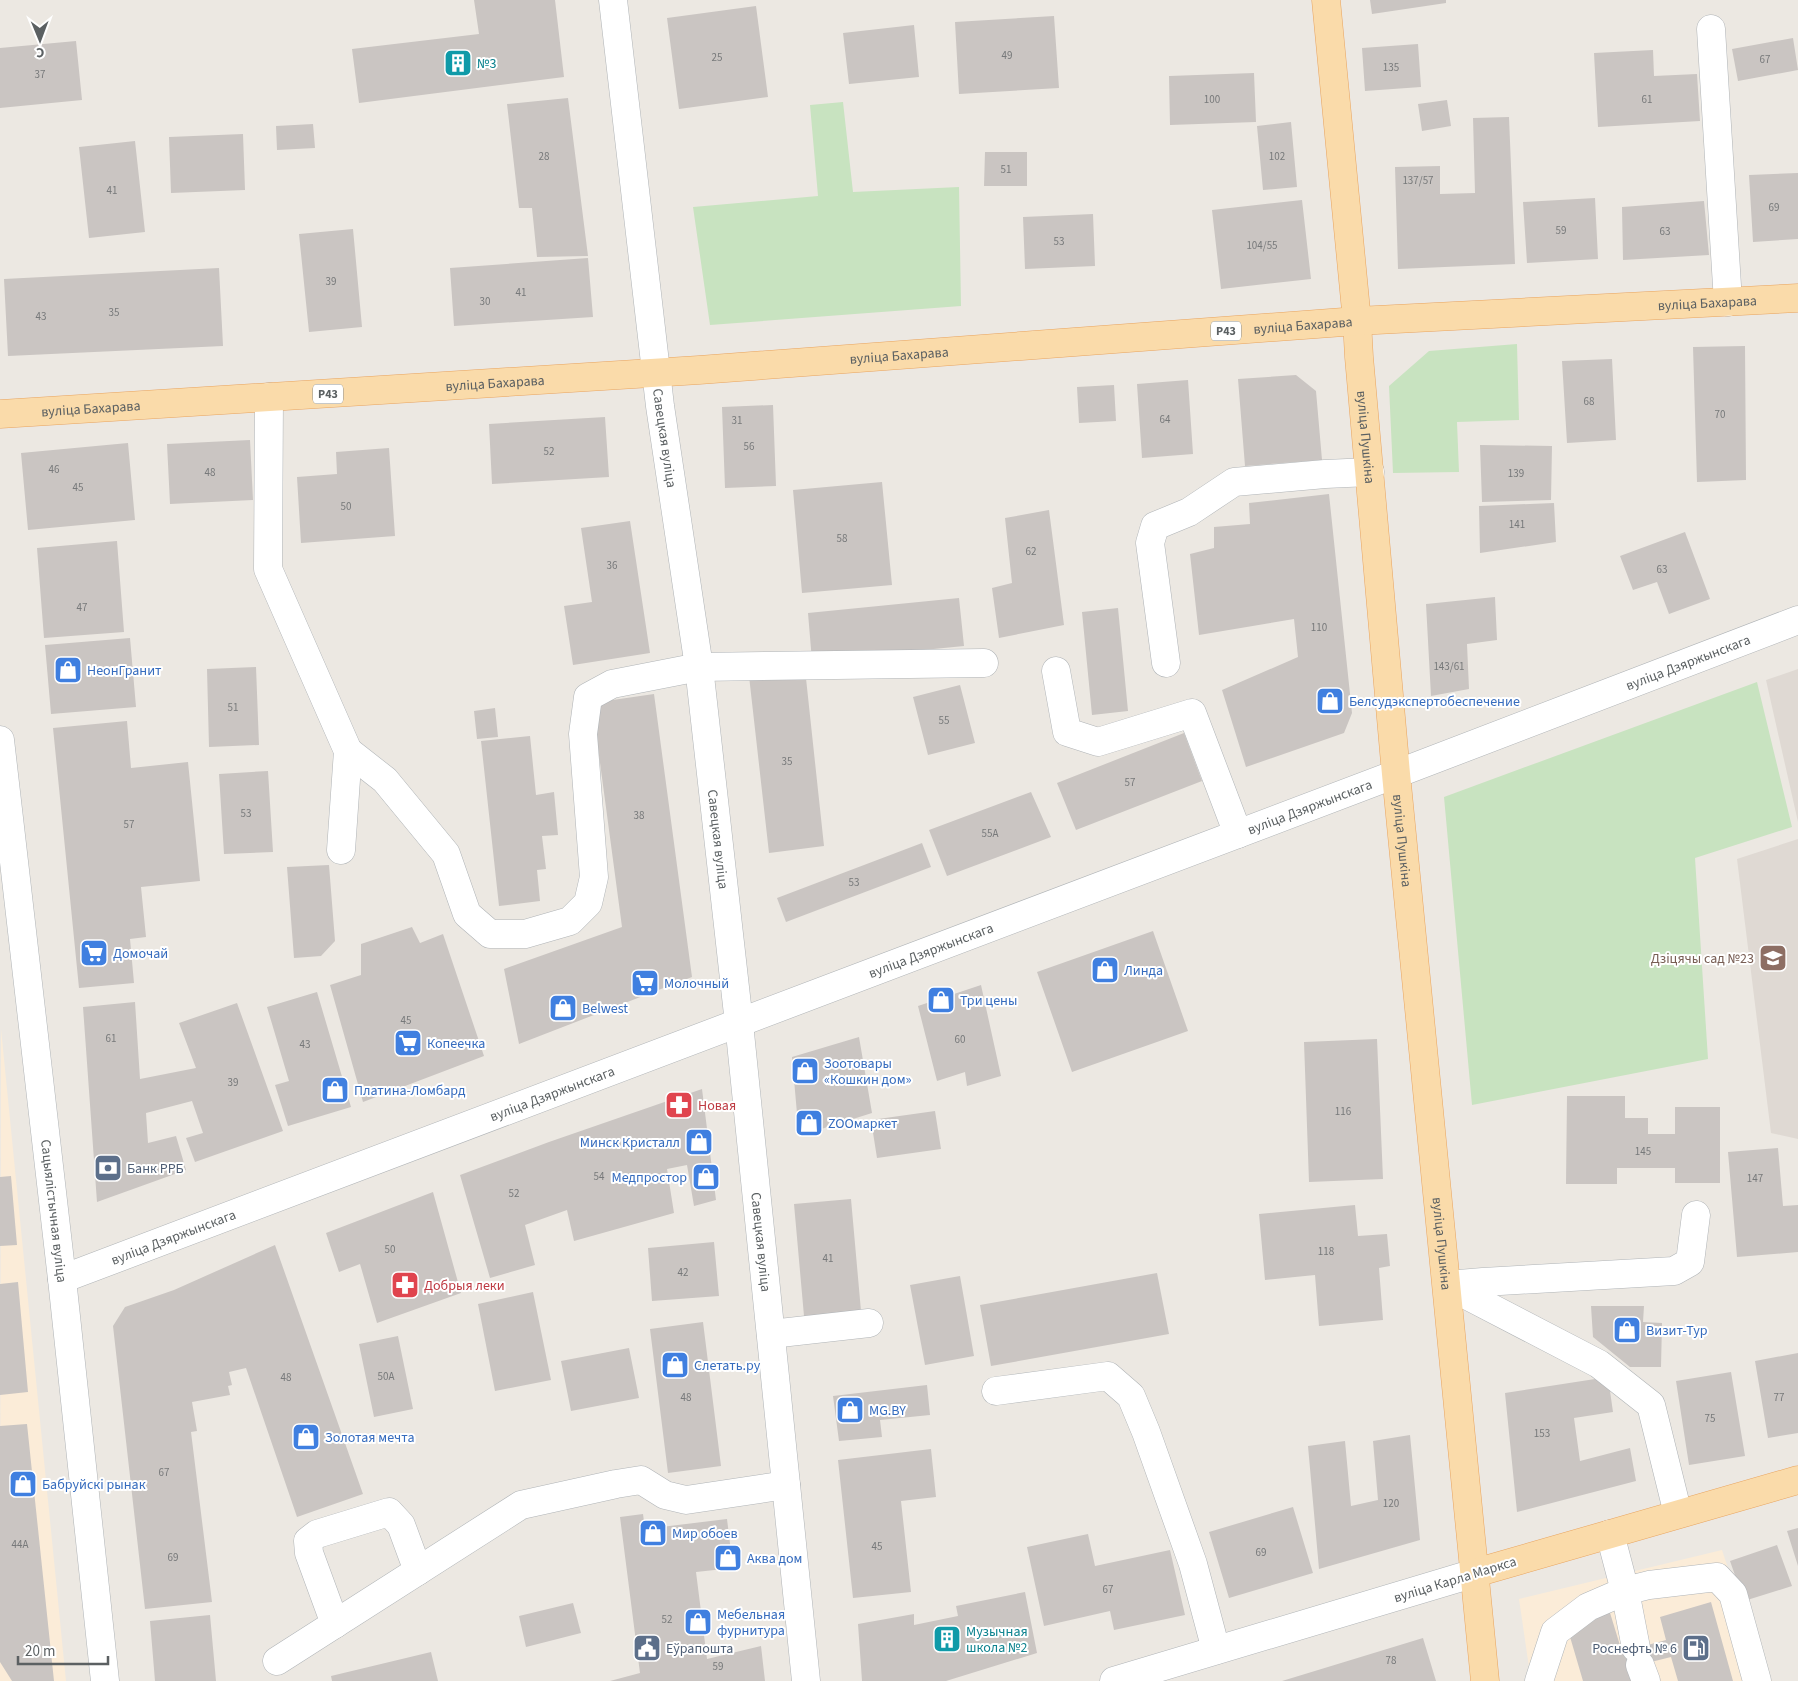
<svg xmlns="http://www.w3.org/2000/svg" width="1798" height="1681" viewBox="0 0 1798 1681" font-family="'Source Sans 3',sans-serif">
<rect width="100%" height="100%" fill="#ece8e2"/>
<path fill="#fbecd8" d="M1 1029 66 1681H0Z
M1722 1550 1762 1670 1772 1681H1531L1519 1599Z"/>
<path fill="#dfd9d3" d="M1798 669V822L1766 680Z
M1798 839V1139L1771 1133 1737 859Z"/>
<path fill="#c8e3c0" d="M843 102 853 192 959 187 961 306 710 325 693 207 818 196 810 105Z
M1517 344 1519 420 1457 422 1459 472 1393 473 1389 386 1429 351Z
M1757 682 1792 827 1695 858 1708 1059 1472 1105 1444 797Z"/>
<path fill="#cac5c2" d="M474 0H555L564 77 359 103 352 49 479 34Z
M1370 0H1446V3L1372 14Z
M756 6 768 97 679 109 667 18Z
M1054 16 1059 88 959 94 955 22Z
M914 25 919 77 849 84 843 33Z
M1793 38 1798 70 1738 81 1732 49Z
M76 41 82 100 0 108V48Z
M1418 44 1421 87 1365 91 1362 48Z
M1653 50 1654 76 1697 74 1700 121 1598 127 1594 53Z
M1254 73 1256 122 1170 125 1169 76Z
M568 98 588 256 537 257 532 208H519L507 104Z
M1447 100 1451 126 1422 131 1418 104Z
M1509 117 1515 264 1398 269 1395 167 1440 166V194L1475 193 1473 118Z
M1291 122 1297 187 1263 190 1257 126Z
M313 124 315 148 277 150 276 126Z
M243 134 245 190 171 193 169 137Z
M135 141 145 232 89 238 79 147Z
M985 152H1027V186H984Z
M1798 173V239L1753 242 1749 175Z
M1595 198 1598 259 1527 263 1523 202Z
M1302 200 1311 279 1221 289 1212 210Z
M1704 201 1709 255 1623 260 1622 207Z
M1093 214 1095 266 1025 269 1023 217Z
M353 229 362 327 309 332 299 234Z
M588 258 593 317 454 326 450 268Z
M219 268 223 346 8 356 4 279Z
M1745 346 1746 480 1697 482 1693 347Z
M1612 359 1616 440 1567 443 1562 361Z
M1296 375 1316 391 1322 460 1245 466 1238 379Z
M1188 380 1193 454 1142 458 1137 384Z
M1114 385 1116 421 1079 423 1077 387Z
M773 405 776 486 725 488 722 407Z
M605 417 609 477 492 484 489 424Z
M250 440 253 500 170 504 167 444Z
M128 443 135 520 28 530 21 453Z
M1480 445 1552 446 1551 500 1482 502Z
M389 448 395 536 301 543 297 477 337 474 336 452Z
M882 482 892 585 802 593 793 490Z
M1329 494 1352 713 1344 733 1246 767 1222 690 1298 657 1294 619 1199 635 1190 554 1214 548V527L1250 524 1249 503Z
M1554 503 1556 542 1480 553 1479 506Z
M1049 510 1064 625 999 638 992 588 1012 583 1005 518Z
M630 521 650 653 573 665 564 606 592 602 581 528Z
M1685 532 1710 599 1669 614 1657 582 1633 590 1620 556Z
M117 541 124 632 44 638 37 548Z
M1495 597 1497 640 1467 644 1469 689 1431 696 1426 604Z
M959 598 964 646 812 661 808 613Z
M1118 608 1128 711 1092 715 1082 612Z
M130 638 136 707 51 714 45 645Z
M256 667 259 745 209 747 207 669Z
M805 669 824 846 769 853 749 676Z
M960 685 975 743 928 755 913 697Z
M654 694 692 977 519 1044 504 969 622 927 592 703Z
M495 708 498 737 477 739 474 711Z
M127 721 131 768 188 762 200 881 141 887 146 937 130 939 134 983 79 988 53 728Z
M1184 733 1202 781 1076 830 1057 783Z
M530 736 536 795 554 792 558 835 542 836 546 869 537 870 540 901 499 906 481 741Z
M268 771 273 852 224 854 219 774Z
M1031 792 1051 837 947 876 929 830Z
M922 843 931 867 786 922 777 898Z
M329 865 335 941 321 956 294 958 287 867Z
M412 927 420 943 443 934 484 1056 363 1102 330 985 361 975V944Z
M1153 931 1188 1031 1072 1072 1037 972Z
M981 985 1001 1076 967 1086 965 1072 937 1081 918 1006Z
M317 992 351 1107 288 1126 275 1085 289 1081 267 1007Z
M135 1002 140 1079 196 1068 179 1023 237 1003 283 1131 195 1162 186 1138 203 1133 192 1101 146 1113 148 1143 176 1136 186 1170 97 1202 83 1007Z
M859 1037 872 1113 799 1136 792 1057Z
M1377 1039 1383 1179 1309 1182 1304 1042Z
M702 1089 716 1200 694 1206 687 1165 667 1169 674 1213 574 1241 567 1210 525 1225 535 1265 490 1278 460 1175 549 1142Z
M1567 1096H1625V1118H1648V1134H1675V1107H1720V1183H1675V1168H1617V1184H1566Z
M935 1111 941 1149 877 1158 871 1120Z
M1778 1148 1783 1206 1798 1205V1252L1737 1257 1728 1152Z
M11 1176 17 1245 0 1246V1177Z
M433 1192 461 1293 377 1323 360 1264 339 1272 326 1233Z
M851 1199 861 1311 804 1316 794 1204Z
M1355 1205 1358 1236 1387 1234 1390 1266 1379 1268 1383 1320 1319 1326 1315 1275 1265 1280 1259 1214Z
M714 1242 719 1296 652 1301 648 1248Z
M275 1245 363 1494 297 1517 246 1368 229 1372 232 1385 228 1386 230 1395 192 1402 197 1431 191 1432 212 1602 145 1609 113 1326 125 1307 174 1290Z
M1157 1273 1169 1334 991 1366 980 1305Z
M960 1276 974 1356 925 1365 910 1285Z
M18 1282 28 1392 0 1395V1284Z
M533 1292 551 1380 495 1391 478 1304Z
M1591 1306H1644L1643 1322 1662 1323 1661 1367H1630L1593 1337Z
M703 1322 721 1466 668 1473 650 1329Z
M398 1336 413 1409 374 1417 359 1344Z
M629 1348 639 1398 571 1411 561 1361Z
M1798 1353V1433L1768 1438 1755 1361Z
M1731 1372 1745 1456 1689 1465 1676 1381Z
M1608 1377 1613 1412 1574 1418 1580 1461 1630 1448 1636 1481 1517 1512 1505 1393Z
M927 1385 930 1415 880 1420 882 1437 839 1441 833 1396Z
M27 1424 54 1681H12L0 1662V1426Z
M1410 1435 1420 1540 1319 1569 1308 1446 1345 1441 1351 1506 1378 1500 1373 1441Z
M931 1449 936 1497 901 1501 911 1592 853 1598 838 1460Z
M1293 1507 1313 1573 1229 1598 1209 1532Z
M643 1514 645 1529 727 1519 733 1568 696 1572 707 1659 761 1646 765 1681H610L640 1673 620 1517Z
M1798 1528V1566L1787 1531Z
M1088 1534 1095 1566 1170 1550 1185 1615 1114 1630 1110 1611 1044 1626 1027 1547Z
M1777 1545 1792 1586 1744 1601 1730 1561Z
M1025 1592 1037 1653 946 1681H862L858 1624 914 1614V1625L958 1616 956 1606Z
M1711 1602 1733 1681H1678L1671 1657 1627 1668 1631 1681H1583L1568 1630 1607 1603 1622 1652 1666 1640 1660 1617Z
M573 1603 581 1633 526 1647 519 1616Z
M210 1615 216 1681H155L150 1621Z
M1423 1638 1436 1681H1282Z
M431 1652 438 1681H332L331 1676Z"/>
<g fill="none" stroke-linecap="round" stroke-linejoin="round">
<defs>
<g id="minor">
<path id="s1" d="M613 0 660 406 699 667 739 1023 806 1681"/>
<path d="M1711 29 1728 302"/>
<path d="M269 397 268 569 348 751 341 850"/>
<path d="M1166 663 1150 543 1155 526 1189 512 1234 482 1325 474 1370 472"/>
<path d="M1056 671 1067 732 1098 742 1192 713 1238 834"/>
<path id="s2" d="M0 740 62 1279 105 1681"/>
<path d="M348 751 385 780 446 854 467 914 490 934H525L570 921 588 903 594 877 583 734 588 697 612 684 699 667 984 663"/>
<path id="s3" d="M62 1279 1396 774 1798 620"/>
<path d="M1447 1285 1599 1364 1651 1405 1678 1514"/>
<path d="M1447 1285 1483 1282 1674 1271 1690 1262 1696 1215"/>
<path d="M771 1334 869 1323"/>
<path d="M996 1391 1108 1376 1131 1396 1146 1432 1193 1564 1216 1650"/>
<path d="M1610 1534 1625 1591 1636 1648"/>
<path d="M335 1624 309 1553 308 1541 317 1534 389 1512 401 1525 418 1571"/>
<path d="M277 1661 521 1505 616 1484 641 1480 665 1495 686 1500 786 1485"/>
<path d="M1640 1665 1646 1681"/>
<path d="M1114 1681 1475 1573"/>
<path d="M1539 1681 1555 1632 1588 1607 1625 1591 1649 1585 1717 1577 1733 1594 1757 1681"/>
</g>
<g id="major">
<path id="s4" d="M1326 0 1357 321 1359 357 1396 774 1485 1681"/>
<path id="s5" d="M0 414 699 370 1357 321 1798 298"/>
<path d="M1475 1573 1798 1480"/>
</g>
</defs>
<use href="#minor" stroke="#b0b4b7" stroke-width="29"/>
<use href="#major" stroke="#e8a460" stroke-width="29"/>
<use href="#minor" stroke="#fff" stroke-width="28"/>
<use href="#major" stroke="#fadbaa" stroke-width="28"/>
</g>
<defs>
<symbol id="building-square" viewBox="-11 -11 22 22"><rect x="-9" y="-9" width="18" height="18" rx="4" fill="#0f9aa8" stroke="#fff"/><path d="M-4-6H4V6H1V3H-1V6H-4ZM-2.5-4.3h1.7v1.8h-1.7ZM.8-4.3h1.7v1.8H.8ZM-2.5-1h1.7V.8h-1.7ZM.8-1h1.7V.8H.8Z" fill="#fff"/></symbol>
<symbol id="shop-square" viewBox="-11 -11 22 22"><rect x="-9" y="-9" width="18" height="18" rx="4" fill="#3f7fe0" stroke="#fff"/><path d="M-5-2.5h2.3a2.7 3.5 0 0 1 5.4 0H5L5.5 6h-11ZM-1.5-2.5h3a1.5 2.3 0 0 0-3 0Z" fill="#fff"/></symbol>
<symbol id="supermarket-square" viewBox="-11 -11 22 22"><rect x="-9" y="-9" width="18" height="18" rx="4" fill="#3f7fe0" stroke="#fff"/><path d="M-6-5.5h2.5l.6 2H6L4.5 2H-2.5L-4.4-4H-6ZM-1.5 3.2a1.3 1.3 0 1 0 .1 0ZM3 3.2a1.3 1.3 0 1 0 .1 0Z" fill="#fff"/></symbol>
<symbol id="school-square" viewBox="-11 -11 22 22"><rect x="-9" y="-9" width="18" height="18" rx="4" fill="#8d6e63" stroke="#fff"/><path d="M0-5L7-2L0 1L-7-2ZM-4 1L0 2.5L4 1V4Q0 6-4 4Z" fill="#fff"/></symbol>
<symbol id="pharmacy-square" viewBox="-11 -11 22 22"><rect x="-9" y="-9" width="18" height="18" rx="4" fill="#e0444e" stroke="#fff"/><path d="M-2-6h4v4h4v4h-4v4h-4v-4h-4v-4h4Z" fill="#fff"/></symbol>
<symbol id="bank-square" viewBox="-11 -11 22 22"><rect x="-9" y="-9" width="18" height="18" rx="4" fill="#5c6f8a" stroke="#fff"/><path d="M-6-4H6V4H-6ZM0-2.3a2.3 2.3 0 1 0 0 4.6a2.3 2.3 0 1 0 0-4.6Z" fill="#fff"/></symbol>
<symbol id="civic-square" viewBox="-11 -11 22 22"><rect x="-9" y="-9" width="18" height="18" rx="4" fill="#5c6f8a" stroke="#fff"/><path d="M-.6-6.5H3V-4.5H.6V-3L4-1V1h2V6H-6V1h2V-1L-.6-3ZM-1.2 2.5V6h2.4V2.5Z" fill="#fff"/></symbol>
<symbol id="fuel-square" viewBox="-11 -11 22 22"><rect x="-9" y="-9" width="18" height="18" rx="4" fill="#5c6f8a" stroke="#fff"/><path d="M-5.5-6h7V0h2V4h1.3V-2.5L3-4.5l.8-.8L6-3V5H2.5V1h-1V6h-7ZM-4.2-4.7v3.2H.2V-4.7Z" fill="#fff"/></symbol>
</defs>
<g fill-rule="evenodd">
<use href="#building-square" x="442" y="47" width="32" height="32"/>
<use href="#shop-square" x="52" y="654" width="32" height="32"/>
<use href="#shop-square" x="1314" y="685" width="32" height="32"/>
<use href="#supermarket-square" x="78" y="937" width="32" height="32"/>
<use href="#school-square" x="1757" y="942" width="32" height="32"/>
<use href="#shop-square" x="1089" y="954" width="32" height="32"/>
<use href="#supermarket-square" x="629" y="967" width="32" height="32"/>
<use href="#shop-square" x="925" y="984" width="32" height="32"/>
<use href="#shop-square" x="547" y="992" width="32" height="32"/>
<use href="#supermarket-square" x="392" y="1027" width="32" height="32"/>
<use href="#shop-square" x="789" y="1055" width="32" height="32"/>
<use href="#shop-square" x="319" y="1074" width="32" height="32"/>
<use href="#pharmacy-square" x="663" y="1089" width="32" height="32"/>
<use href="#shop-square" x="793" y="1107" width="32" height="32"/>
<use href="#shop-square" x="683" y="1126" width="32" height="32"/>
<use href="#bank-square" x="92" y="1152" width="32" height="32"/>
<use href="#shop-square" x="690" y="1161" width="32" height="32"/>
<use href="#pharmacy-square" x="389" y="1269" width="32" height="32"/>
<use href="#shop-square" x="1611" y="1314" width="32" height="32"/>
<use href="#shop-square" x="659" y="1349" width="32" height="32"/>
<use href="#shop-square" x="834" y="1394" width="32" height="32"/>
<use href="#shop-square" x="290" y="1421" width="32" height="32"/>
<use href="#shop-square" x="7" y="1468" width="32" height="32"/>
<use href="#shop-square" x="637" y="1517" width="32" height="32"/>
<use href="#shop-square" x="712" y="1542" width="32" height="32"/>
<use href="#shop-square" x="682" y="1606" width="32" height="32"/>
<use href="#building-square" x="931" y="1623" width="32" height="32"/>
<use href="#civic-square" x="631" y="1632" width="32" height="32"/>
<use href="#fuel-square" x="1680" y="1632" width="32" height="32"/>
</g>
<g text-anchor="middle" stroke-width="4" stroke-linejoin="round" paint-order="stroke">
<g font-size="11" fill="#77797a">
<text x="1007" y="59">49</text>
<text x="717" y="61">25</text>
<text x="1765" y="63">67</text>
<text x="1391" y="71">135</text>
<text x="40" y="78">37</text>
<text x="1212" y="103">100</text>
<text x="1647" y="103">61</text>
<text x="544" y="160">28</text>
<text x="1277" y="160">102</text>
<text x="1006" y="173">51</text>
<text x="1418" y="184">137/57</text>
<text x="112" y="194">41</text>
<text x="1774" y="211">69</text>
<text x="1561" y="234">59</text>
<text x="1665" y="235">63</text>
<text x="1059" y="245">53</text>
<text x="1262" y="249">104/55</text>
<text x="331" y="285">39</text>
<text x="521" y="296">41</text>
<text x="485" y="305">30</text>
<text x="114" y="316">35</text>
<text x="41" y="320">43</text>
<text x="1589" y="405">68</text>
<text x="1720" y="418">70</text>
<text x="1165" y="423">64</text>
<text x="737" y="424">31</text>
<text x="749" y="450">56</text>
<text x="549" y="455">52</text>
<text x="54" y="473">46</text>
<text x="210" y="476">48</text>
<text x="1516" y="477">139</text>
<text x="78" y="491">45</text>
<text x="346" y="510">50</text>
<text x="1517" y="528">141</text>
<text x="842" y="542">58</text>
<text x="1031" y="555">62</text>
<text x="612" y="569">36</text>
<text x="1662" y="573">63</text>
<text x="82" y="611">47</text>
<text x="1319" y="631">110</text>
<text x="1449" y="670">143/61</text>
<text x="233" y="711">51</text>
<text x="944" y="724">55</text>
<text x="787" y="765">35</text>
<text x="1130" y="786">57</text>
<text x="246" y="817">53</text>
<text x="639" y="819">38</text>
<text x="129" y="828">57</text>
<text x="990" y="837">55А</text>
<text x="854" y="886">53</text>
<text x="406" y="1024">45</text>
<text x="111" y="1042">61</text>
<text x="960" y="1043">60</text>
<text x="305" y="1048">43</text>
<text x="233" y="1086">39</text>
<text x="1343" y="1115">116</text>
<text x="1643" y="1155">145</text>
<text x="599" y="1180">54</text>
<text x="1755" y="1182">147</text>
<text x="514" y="1197">52</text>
<text x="390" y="1253">50</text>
<text x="1326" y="1255">118</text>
<text x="828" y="1262">41</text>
<text x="683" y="1276">42</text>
<text x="386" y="1380">50А</text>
<text x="286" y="1381">48</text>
<text x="686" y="1401">48</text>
<text x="1779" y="1401">77</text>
<text x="1710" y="1422">75</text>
<text x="1542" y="1437">153</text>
<text x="164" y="1476">67</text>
<text x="1391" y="1507">120</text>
<text x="20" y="1548">44А</text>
<text x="877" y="1550">45</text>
<text x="1261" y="1556">69</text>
<text x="173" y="1561">69</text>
<text x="1108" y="1593">67</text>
<text x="667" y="1623">52</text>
<text x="1391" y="1664">78</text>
<text x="718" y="1670">59</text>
</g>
<g fill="#fff" stroke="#8c9091" stroke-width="1">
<rect x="1211" y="321.5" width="30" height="19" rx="4"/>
<rect x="313" y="384.5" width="30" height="19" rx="4"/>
</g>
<g font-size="12" font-weight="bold" fill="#5b6062">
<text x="1226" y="335">Р43</text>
<text x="328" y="398">Р43</text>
</g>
<g font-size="14" fill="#0d838f" stroke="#fff" text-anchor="start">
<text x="477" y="68">№3</text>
<text x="966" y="1636">Музычная<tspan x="966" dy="16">школа №2</tspan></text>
</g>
<g font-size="14" fill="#5b6062" stroke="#fff">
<text dy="5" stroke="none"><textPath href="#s5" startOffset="1711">вуліца Бахарава</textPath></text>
<text dy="5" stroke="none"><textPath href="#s5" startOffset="1306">вуліца Бахарава</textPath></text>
<text dy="5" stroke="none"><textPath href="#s5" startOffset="901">вуліца Бахарава</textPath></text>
<text dy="5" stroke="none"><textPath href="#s5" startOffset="496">вуліца Бахарава</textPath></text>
<text dy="5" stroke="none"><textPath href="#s5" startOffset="91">вуліца Бахарава</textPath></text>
<text dy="5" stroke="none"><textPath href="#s4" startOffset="439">вуліца Пушкіна</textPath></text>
<text dy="5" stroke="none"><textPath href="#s1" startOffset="441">Савецкая вуліца</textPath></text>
<text dy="5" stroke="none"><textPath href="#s3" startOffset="1739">вуліца Дзяржынскага</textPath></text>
<text dy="5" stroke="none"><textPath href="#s3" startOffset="1334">вуліца Дзяржынскага</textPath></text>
<text dy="5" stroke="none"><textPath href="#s1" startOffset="846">Савецкая вуліца</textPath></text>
<text dy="5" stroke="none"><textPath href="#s4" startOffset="844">вуліца Пушкіна</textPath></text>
<text dy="5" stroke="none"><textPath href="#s3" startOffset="929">вуліца Дзяржынскага</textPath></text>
<text dy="5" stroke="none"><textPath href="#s3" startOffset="524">вуліца Дзяржынскага</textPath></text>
<text dy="5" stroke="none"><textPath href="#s2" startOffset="474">Сацыялістычная вуліца</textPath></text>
<text dy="5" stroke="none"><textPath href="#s3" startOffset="119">вуліца Дзяржынскага</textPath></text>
<text dy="5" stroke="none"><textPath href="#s1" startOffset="1251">Савецкая вуліца</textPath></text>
<text dy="5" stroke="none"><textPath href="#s4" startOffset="1249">вуліца Пушкіна</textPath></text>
<text transform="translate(1455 1579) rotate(-17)" y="5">вуліца Карла Маркса</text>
</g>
<g font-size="14" fill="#366cbe" stroke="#fff" text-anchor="start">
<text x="87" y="675">НеонГранит</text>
<text x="1349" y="706">Белсудэкспертобеспечение</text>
<text x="113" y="958">Домочай</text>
<text x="1124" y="975">Линда</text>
<text x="664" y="988">Молочный</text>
<text x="960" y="1005">Три цены</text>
<text x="582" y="1013">Belwest</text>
<text x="427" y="1048">Копеечка</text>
<text x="824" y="1068">Зоотовары<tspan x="824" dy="16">«Кошкин дом»</tspan></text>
<text x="354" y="1095">Платина-Ломбард</text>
<text x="828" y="1128">ZOOмаркет</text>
<text x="680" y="1147" text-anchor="end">Минск Кристалл</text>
<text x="687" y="1182" text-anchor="end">Медпростор</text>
<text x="1646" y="1335">Визит-Тур</text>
<text x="694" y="1370">Слетать.ру</text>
<text x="869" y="1415">MG.BY</text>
<text x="325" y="1442">Золотая мечта</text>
<text x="42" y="1489">Бабруйскі рынак</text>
<text x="672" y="1538">Мир обоев</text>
<text x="747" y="1563">Аква дом</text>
<text x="717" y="1619">Мебельная<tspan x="717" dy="16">фурнитура</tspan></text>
</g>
<g font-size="14" fill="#785e54" stroke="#fff" text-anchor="end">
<text x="1754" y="963">Дзіцячы сад №23</text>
</g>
<g font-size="14" fill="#be3a42" stroke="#fff" text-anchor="start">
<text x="698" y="1110">Новая</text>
<text x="424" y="1290">Добрыя леки</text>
</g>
<g font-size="14" fill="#4e5e75" stroke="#fff" text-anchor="start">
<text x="127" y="1173">Банк РРБ</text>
<text x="666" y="1653">Еўрапошта</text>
<text x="1677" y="1653" text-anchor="end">Роснефть № 6</text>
</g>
</g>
<g transform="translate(40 40) rotate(179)" stroke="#ffffff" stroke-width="4" paint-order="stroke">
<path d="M0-4L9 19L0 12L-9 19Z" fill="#5b6062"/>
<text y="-8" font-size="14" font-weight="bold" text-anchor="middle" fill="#5b6062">С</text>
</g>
<path d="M18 1656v8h90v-8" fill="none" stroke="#5b6062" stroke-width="2.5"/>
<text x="25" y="1656" font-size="15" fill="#5b6062" stroke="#ffffff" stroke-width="4" paint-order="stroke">20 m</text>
</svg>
